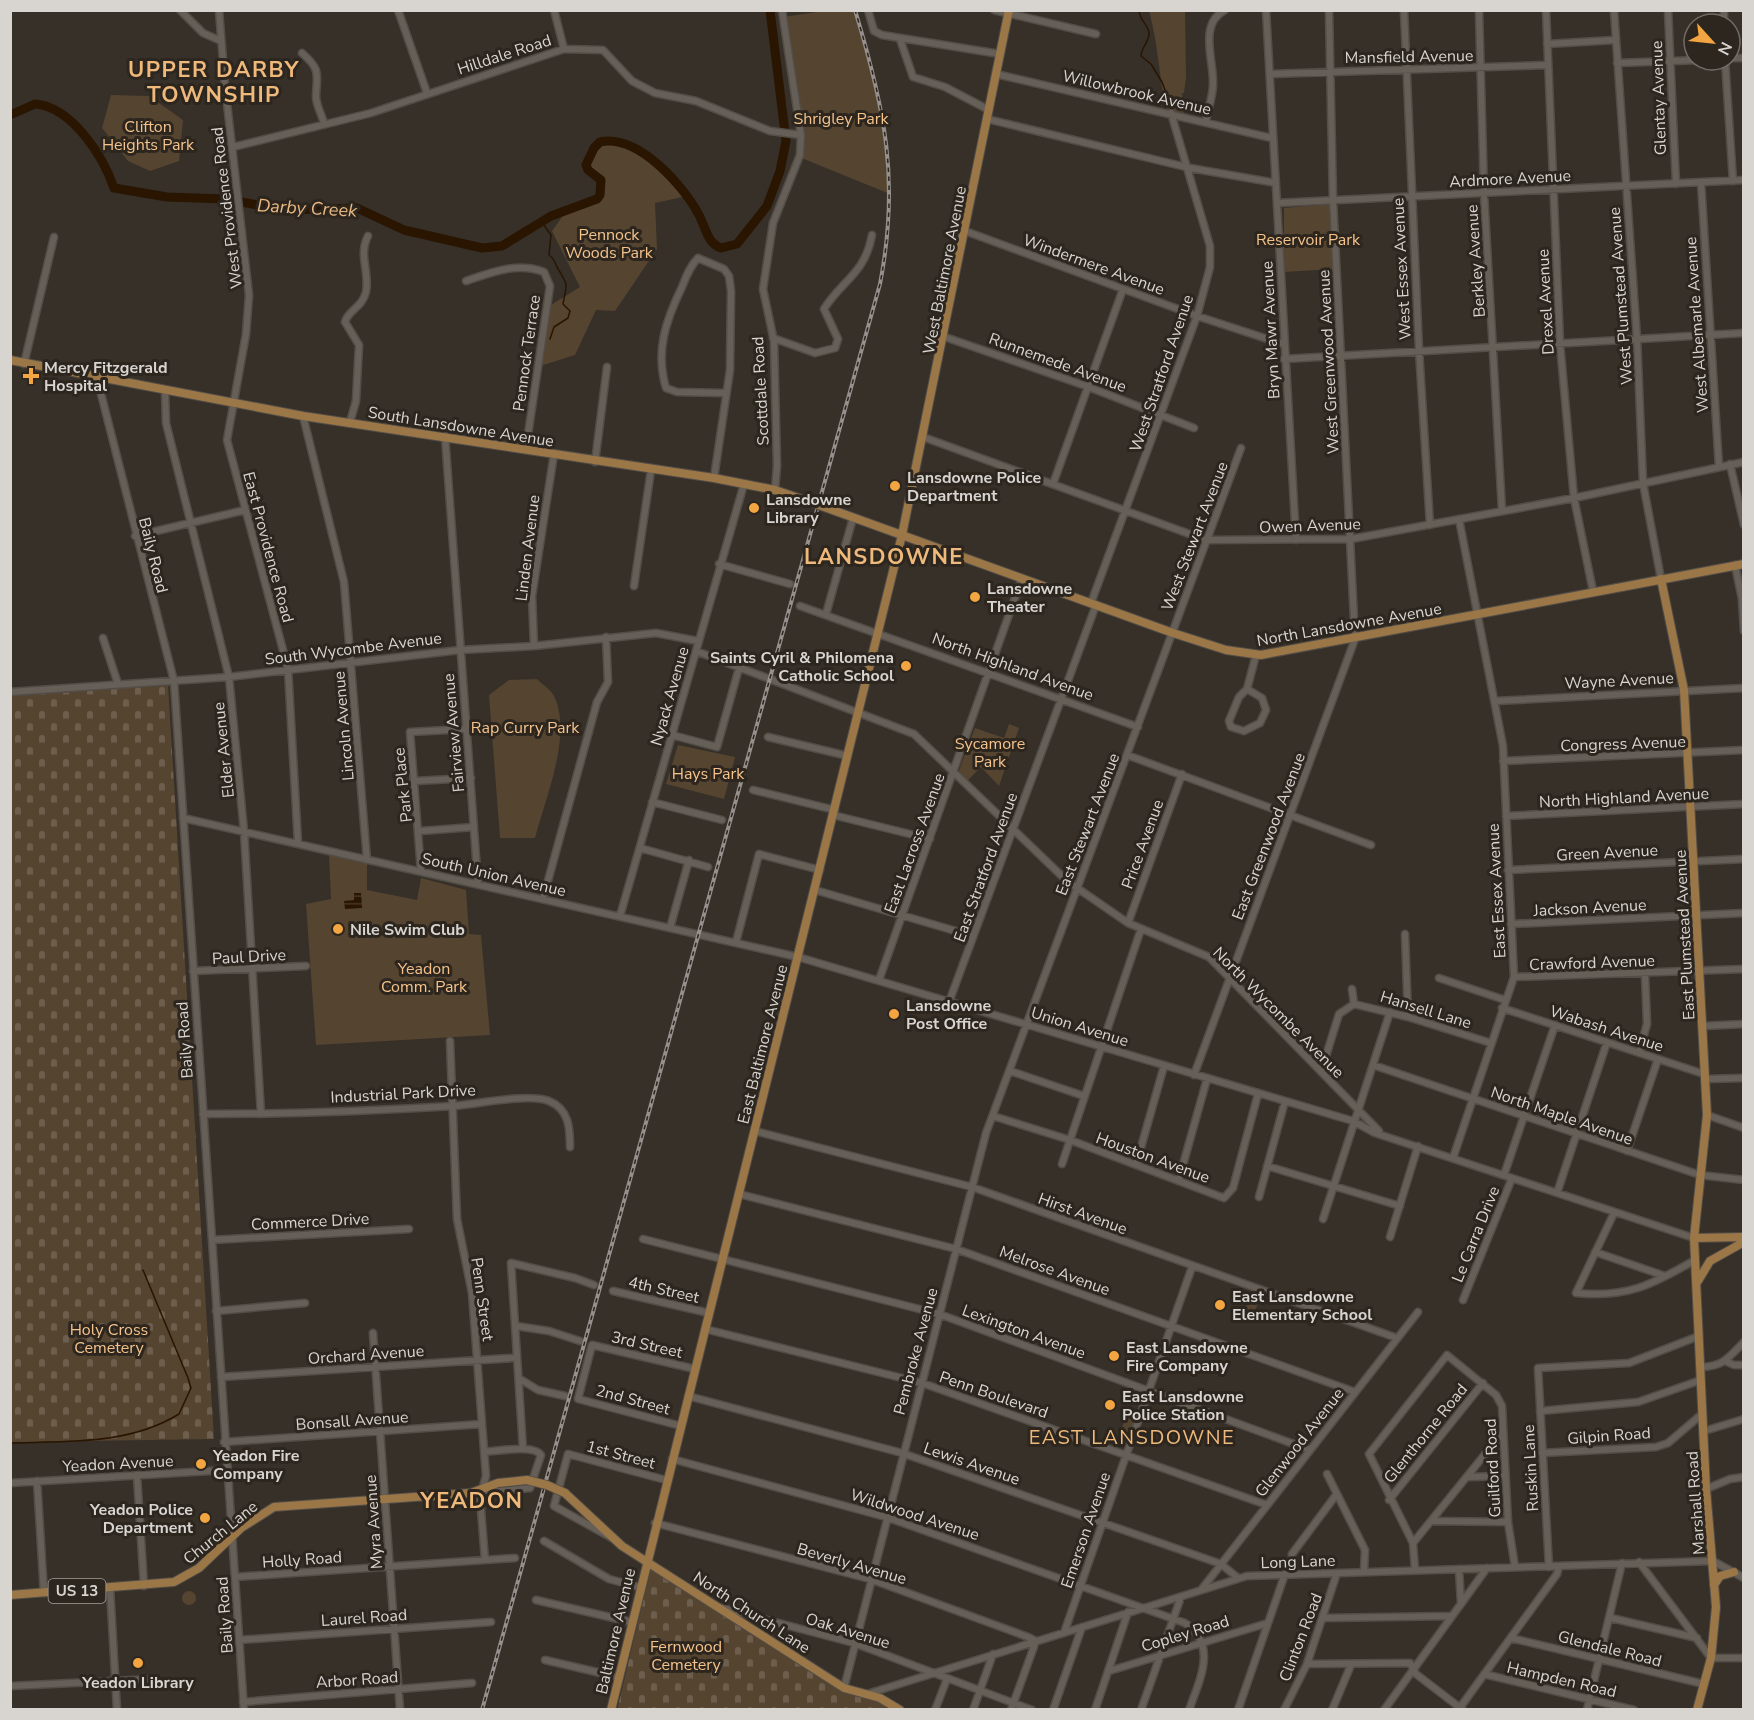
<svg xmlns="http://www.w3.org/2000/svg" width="1754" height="1720" viewBox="0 0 1754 1720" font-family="'Nunito Sans',sans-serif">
<defs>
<pattern id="cemetery-stones" width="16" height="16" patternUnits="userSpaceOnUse" patternTransform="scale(1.5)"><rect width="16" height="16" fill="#554430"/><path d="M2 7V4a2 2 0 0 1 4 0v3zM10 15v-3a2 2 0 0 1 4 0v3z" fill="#6d5e4d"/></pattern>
<pattern id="water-rules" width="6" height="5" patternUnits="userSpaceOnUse" patternTransform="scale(1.5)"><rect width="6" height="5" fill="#291500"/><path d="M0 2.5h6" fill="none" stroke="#473624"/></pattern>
</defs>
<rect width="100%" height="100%" fill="#363029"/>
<path fill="url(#cemetery-stones)" d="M168 685 214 1439 11 1442V696Z
M651 1568 842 1692 882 1703 890 1709 617 1710Z"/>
<path fill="#554430" d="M824 11H855L885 122 890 194 799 157 801 135 783 17Z
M1149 11H1185L1186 77 1184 93H1182L1184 113 1166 109C1159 76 1158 43 1149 11Z
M111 95 149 96 183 120 179 161 150 171 128 161 102 128Z
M607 141C641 142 667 172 687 196L655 203 657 249 615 311 596 310 575 355 537 367 546 308 580 287 552 231 567 210 594 201 600 195 601 180 588 170 586 165 594 148Z
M1331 204 1334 269 1284 272V208Z
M537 679C542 684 551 690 554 696 573 734 545 799 535 838H500L489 695 509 680Z
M1009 724 1019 728 999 786 981 767 967 781 958 773 975 728 1004 738Z
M678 745 735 757 724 799 666 784Z
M329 854 367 861V890L417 900 421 878 466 890 469 934 481 935 490 1035 316 1045 306 904 331 899Z
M1254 1290 1262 1293 1251 1321 1241 1317Z
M1126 1416 1135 1419 1125 1446 1117 1443Z
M182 1598a7 7 0 1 1 14 0a7 7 0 1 1-14 0Z"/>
<path fill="url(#water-rules)" d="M354 893H361L362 908 345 909 344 901 354 900Z"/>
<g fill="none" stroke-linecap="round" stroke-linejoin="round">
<path stroke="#291500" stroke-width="1.5" d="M1139 10C1139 20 1148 24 1149 33 1150 41 1141 47 1141 56L1151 64 1162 82 1170 103
M541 221 551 235 549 255C555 259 554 261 557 267 569 287 567 282 563 304L570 311 568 318 554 327 550 339
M10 1443C68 1441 129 1445 179 1414L191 1388 188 1378 143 1270"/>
<path stroke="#291500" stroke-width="9" d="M10 115 35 104C72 107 103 156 114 188L167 197 225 199 286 210 357 208 404 230 482 248 502 246 551 216 597 199 600 195 601 180 588 170 586 165 594 148 600 142C638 134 683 185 699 215 706 228 707 243 721 248L737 244 767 206 780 171 786 141 770 10"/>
<defs>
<path id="minor" d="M180 10 203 33 221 41
M219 10 225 86 249 295 246 334 227 440 288 669 298 843
M398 10 427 93
M554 10 564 49
M868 10 874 31 882 35 1000 54
M994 10 1096 34
M1266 10 1296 540
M1404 10 1419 350 1430 525
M1479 10 1484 193 1502 510
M1546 10 1560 344 1574 498 1593 591
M1614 10 1637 338 1643 483 1661 579
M1668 10 1676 184
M1724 10V24
M900 39 913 77 945 87 989 110
M1547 44 1615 40
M302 53C321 70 317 73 316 96 316 106 322 114 324 124
M1730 58H1744
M1725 60 1733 181
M1617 63 1700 60
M996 74 1272 138
M1270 74 1548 65
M987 119 1190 168 1276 183
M1206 121C1208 109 1213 96 1213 84 1214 60 1198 24 1225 10
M233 147 371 113 564 49 603 50 632 81 655 93 696 101 770 131 801 135
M1701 182 1719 467
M1277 203 1744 180
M965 231 1197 316 1283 344
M466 281C492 272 517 262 544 272L550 286 526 448
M945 337 1086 386 1194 428
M773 338 815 353 835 348 838 339 824 309C842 280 865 274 872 235
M1284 359 1744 333
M24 364 54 237
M97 378 174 681 244 1710
M165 390 166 423 229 677 244 831 261 1114
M303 416 344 582 367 860
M350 422 356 401 359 345 345 322C348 310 362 308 366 292 370 272 358 255 368 236
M445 436 478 884
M923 437 1206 540 1351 539 1574 498 1744 462
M595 462 607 367
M1730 464 1744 525
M714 478 730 370 731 291 729 276 724 269 698 258C690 266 686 277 682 287 666 320 655 351 666 388L677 392 725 393
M1053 484 1123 289
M775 490 777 466 774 341 763 289 773 223 800 155 801 135 782 10
M135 536 245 510
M719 564 790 584
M1735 565 1742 599 1744 631
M634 586 651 470
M1091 603 1197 316 1210 267V246L1171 113
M800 606 1138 727
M826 614 853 518
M103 638 118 684
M534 646 532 596 554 454
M696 651 914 734 1067 881 1128 923 1209 957 1379 1131
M1247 689 1262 698 1266 710 1260 723 1244 731 1231 727 1229 721 1239 697 1247 689 1256 655
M10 692 229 677 460 650 534 646 656 633 698 641
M1495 701 1744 688
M672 735 717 747 739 668
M768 737 848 756
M1127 755 1371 845
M1503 761 1744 750
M415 781 471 778
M753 790 835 810
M652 802 722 820
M833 815 930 839
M1506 816 1744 804
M183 818 798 957 1353 1121 1375 1133 1694 1238
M420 831 474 827
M640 848 708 867
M1508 870 1744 859
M421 871 410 732 466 729
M815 890 973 936
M543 899 597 702 608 682 606 637
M620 916 744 484
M1128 923 1182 774
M1511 924 1744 913
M670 928 689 860
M1405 934 1408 1017
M736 942 759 854 820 870
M193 971 306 966
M1514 977 1744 969
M1439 978 1505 1000
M879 980 1022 578
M1352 989 1354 1004
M949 1002 1096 605
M1354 1004 1408 1017 1491 1043
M1502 1008 1704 1074
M1703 1026 1744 1024
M450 1041 457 1219 472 1293 486 1476 480 1497 485 1560
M1639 1053 1647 1024 1645 974
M1373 1065 1700 1175 1744 1180
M1010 1071 1084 1096
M1321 1072 1339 1014 1354 1004
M1194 1075 1355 639 1333 200 1329 10
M1705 1079 1744 1078
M203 1114C286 1114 371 1111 454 1106 477 1104 530 1093 549 1101 569 1109 570 1128 570 1147
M1707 1115 1744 1128
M993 1116 1070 1140 1224 1198 1233 1188 1258 1094
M755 1131 972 1187 1397 1338
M1627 1151 1658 1059
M1453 1158 1514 977 1503 746 1459 519
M1062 1164 1141 929
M1136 1165 1164 1066
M1267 1166 1400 1206
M1504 1175 1555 1025
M1179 1179 1207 1079
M1557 1193 1607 1042
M739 1194 956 1249 1355 1392
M1259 1197 1285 1101
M1614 1213 1576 1293C1627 1298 1652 1285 1695 1260
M1323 1219 1390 1012
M1390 1237 1418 1146
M643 1239 939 1314 1310 1450
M212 1240 409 1229
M1595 1252 1665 1276
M613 1291 709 1313
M1463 1300 1512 1178
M216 1311 305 1303
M516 1326 549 1331 580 1341
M705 1329 922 1383 1267 1505
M373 1333 400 1710
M1725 1361 1734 1365H1744
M1701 1367C1724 1366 1728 1358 1744 1342
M221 1377 512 1358
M520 1379 538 1390 565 1396
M688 1396 902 1453 1221 1564 1238 1578
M1540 1411 1638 1402 1701 1380
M681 1426 578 1399 592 1345 695 1369
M1704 1431 1744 1419
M224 1442 482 1424
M523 1449 511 1263 575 1278 594 1285
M1542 1453 1656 1447 1668 1443 1702 1414
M672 1459 886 1517 1185 1623C1218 1645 1200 1679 1189 1710
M1327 1474 1365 1550 1364 1571
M137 1475 144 1586
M1467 1477 1505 1476
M37 1481 44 1593
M10 1483 226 1470
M483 1488 489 1492 530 1488 541 1455C534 1444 497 1451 484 1452
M1706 1489 1730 1479 1744 1477
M1389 1500 1483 1383
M1433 1521 1508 1522
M655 1523 870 1579 1028 1637 1036 1641 1011 1710
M612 1538 554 1506 568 1454 666 1480
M544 1541 609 1579 639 1587
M1413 1543 1503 1432
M1639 1562 1711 1658H1744
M1549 1567 1538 1368 1629 1363 1699 1336
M1459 1569 1461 1604
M1415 1570 1413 1543 1369 1454 1447 1355 1496 1395 1502 1406 1508 1522 1515 1567
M1292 1574V1554L1336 1495
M235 1577 515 1558
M110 1588 117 1710
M1201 1590 1418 1312
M536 1600 631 1622
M722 1608 854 1643 1032 1710
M1323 1618 1452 1616
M1611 1618 1697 1638
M1064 1633 1192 1267
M1511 1638 1704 1684
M239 1640 491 1622
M545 1660 618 1677
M1307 1664 1410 1663 1416 1674 1463 1710
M1109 1671 1268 1623
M1484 1674 1634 1710
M10 1686 155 1679
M844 1688 986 1133 1241 448
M867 1694 1247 1576 1713 1561 1744 1578
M243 1702 472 1683
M1459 1709 1557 1574 1559 1567
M935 1710 947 1679
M973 1710 993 1654
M1053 1710 1082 1627
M1095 1710 1128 1612
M1141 1710 1181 1597
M1238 1710 1285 1574
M1284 1710 1307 1664 1337 1573
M1332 1710 1351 1665
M1384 1710 1487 1568
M1587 1710 1622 1563"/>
<path id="major" d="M10 360 303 416 714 478 775 490 813 503
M827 508 1173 633 1226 650 1261 655 1744 564
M1661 579 1684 690 1707 1115 1694 1238 1706 1489 1716 1607 1711 1658 1697 1710
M1694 1238 1744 1237
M1698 1281 1710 1261 1744 1242
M565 1493 622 1546 844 1688 880 1698 900 1710
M1714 1585 1720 1576 1734 1572
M10 1595 174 1582 199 1568 241 1528 274 1507 471 1493 498 1483 527 1480
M611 1710 902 535 1009 10"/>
</defs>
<use href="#minor" stroke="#524d47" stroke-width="9"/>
<use href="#major" stroke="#524d47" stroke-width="10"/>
<use href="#minor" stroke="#665f57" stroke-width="6"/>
<use href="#major" stroke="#9b7647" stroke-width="8"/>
<defs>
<path id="rail" d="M482 1710 880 284C900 181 885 109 855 10"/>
</defs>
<use href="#rail" stroke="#95908b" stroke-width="4"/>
<use href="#rail" stroke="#2c261f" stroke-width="1.5" stroke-dasharray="4.5" stroke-linecap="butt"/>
<defs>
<path id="major-bridge" d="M813 503 827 508
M527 1480 547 1485 565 1493"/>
</defs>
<use href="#major-bridge" stroke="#524d47" stroke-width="10" stroke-linecap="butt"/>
<use href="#major-bridge" stroke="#9b7647" stroke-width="8"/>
</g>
<g fill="#f2a541" stroke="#2c261f" stroke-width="2">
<path d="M28 367h6v6h6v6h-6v6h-6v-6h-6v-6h6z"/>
<circle cx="895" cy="486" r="6"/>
<circle cx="754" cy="508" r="6"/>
<circle cx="975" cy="597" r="6"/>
<circle cx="906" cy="666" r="6"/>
<circle cx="338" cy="929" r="6"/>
<circle cx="894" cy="1014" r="6"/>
<circle cx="1220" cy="1305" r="6"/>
<circle cx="1114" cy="1356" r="6"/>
<circle cx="1110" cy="1405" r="6"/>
<circle cx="201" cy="1464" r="6"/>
<circle cx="205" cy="1518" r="6"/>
<circle cx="138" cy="1663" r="6"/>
</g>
<g text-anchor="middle" stroke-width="6" stroke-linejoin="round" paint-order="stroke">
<rect fill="#2c261f" stroke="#a4a09b" stroke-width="1.5" x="48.5" y="1579" width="57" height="24" rx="4.5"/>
<g font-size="15" font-weight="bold" fill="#d8d4d0">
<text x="77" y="1596">US 13</text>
</g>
<g font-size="16" fill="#d8d4d0" stroke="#2c261f">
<text transform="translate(504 54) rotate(-18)" y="6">Hilldale Road</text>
<text transform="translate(1409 56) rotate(-1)" y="6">Mansfield Avenue</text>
<text transform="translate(1137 92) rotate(13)" y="6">Willowbrook Avenue</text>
<text transform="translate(1658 98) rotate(-92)" y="6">Glentay Avenue</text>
<text transform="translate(1510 178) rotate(-3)" y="6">Ardmore Avenue</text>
<text transform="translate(226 208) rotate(-97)" y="6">West Providence Road</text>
<text transform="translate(1475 261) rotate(-94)" y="6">Berkley Avenue</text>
<text transform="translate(1094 264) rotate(20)" y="6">Windermere Avenue</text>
<text transform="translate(1401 269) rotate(-93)" y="6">West Essex Avenue</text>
<text transform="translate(944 270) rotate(-79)" y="6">West Baltimore Avenue</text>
<text transform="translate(1620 296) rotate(-94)" y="6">West Plumstead Avenue</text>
<text transform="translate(1545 302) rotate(-93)" y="6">Drexel Avenue</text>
<text transform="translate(1696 325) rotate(-94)" y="6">West Albemarle Avenue</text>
<text transform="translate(1270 330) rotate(-93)" y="6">Bryn Mawr Avenue</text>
<text transform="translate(526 353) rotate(-82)" y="6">Pennock Terrace</text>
<text transform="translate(1058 362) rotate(20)" y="6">Runnemede Avenue</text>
<text transform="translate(1328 362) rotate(-93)" y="6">West Greenwood Avenue</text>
<text transform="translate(1161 373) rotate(-71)" y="6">West Stratford Avenue</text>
<text transform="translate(760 391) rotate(-93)" y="6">Scottdale Road</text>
<text transform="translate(461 426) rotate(9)" y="6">South Lansdowne Avenue</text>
<text transform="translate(1310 525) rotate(-2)" y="6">Owen Avenue</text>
<text transform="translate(1194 536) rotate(-69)" y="6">West Stewart Avenue</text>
<text transform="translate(269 547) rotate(75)" y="6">East Providence Road</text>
<text transform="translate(527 548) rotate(-83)" y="6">Linden Avenue</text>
<text transform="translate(154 555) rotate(76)" y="6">Baily Road</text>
<text transform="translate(1349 624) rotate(-10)" y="6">North Lansdowne Avenue</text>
<text transform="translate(353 648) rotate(-7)" y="6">South Wycombe Avenue</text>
<text transform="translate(1013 666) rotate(20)" y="6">North Highland Avenue</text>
<text transform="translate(1619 680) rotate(-3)" y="6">Wayne Avenue</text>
<text transform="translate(669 696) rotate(-74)" y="6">Nyack Avenue</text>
<text transform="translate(343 726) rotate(-95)" y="6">Lincoln Avenue</text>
<text transform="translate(453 733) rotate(-95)" y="6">Fairview Avenue</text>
<text transform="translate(1623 743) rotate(-2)" y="6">Congress Avenue</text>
<text transform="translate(223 750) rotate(-96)" y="6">Elder Avenue</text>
<text transform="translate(402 785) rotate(-96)" y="6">Park Place</text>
<text transform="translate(1624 797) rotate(-3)" y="6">North Highland Avenue</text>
<text transform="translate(1087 824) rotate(-69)" y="6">East Stewart Avenue</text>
<text transform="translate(1268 836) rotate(-69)" y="6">East Greenwood Avenue</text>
<text transform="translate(914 843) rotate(-70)" y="6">East Lacross Avenue</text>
<text transform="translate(1142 844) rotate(-70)" y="6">Price Avenue</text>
<text transform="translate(1607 852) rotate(-3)" y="6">Green Avenue</text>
<text transform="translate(985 867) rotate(-70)" y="6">East Stratford Avenue</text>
<text transform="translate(494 874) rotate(13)" y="6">South Union Avenue</text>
<text transform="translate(1496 891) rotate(-93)" y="6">East Essex Avenue</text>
<text transform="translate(1590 907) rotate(-3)" y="6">Jackson Avenue</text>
<text transform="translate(1684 935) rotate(-93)" y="6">East Plumstead Avenue</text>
<text transform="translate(249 956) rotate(-3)" y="6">Paul Drive</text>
<text transform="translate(1592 962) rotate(-2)" y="6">Crawford Avenue</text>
<text transform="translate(1426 1009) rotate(17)" y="6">Hansell Lane</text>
<text transform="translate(1279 1012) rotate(45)" y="6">North Wycombe Avenue</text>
<text transform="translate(1080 1026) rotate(17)" y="6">Union Avenue</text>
<text transform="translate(1607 1028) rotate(18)" y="6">Wabash Avenue</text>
<text transform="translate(184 1040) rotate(-94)" y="6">Baily Road</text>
<text transform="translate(762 1044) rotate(-76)" y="6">East Baltimore Avenue</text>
<text transform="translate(403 1093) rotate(-3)" y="6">Industrial Park Drive</text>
<text transform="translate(1562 1115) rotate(19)" y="6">North Maple Avenue</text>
<text transform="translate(1153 1157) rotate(20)" y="6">Houston Avenue</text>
<text transform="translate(1083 1213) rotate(20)" y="6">Hirst Avenue</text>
<text transform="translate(310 1221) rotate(-3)" y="6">Commerce Drive</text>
<text transform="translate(1475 1234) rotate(-68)" y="6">Le Carra Drive</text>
<text transform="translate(1055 1270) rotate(20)" y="6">Melrose Avenue</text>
<text transform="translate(664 1289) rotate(13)" y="6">4th Street</text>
<text transform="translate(483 1299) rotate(82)" y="6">Penn Street</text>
<text transform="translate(1024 1331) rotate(20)" y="6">Lexington Avenue</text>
<text transform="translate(647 1344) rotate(13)" y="6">3rd Street</text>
<text transform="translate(915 1351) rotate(-75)" y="6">Pembroke Avenue</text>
<text transform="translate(366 1354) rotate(-4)" y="6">Orchard Avenue</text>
<text transform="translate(994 1394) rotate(19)" y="6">Penn Boulevard</text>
<text transform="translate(633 1399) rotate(15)" y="6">2nd Street</text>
<text transform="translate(352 1420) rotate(-4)" y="6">Bonsall Avenue</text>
<text transform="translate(1425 1433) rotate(-51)" y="6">Glenthorne Road</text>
<text transform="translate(1609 1435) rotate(-4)" y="6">Gilpin Road</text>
<text transform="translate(1299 1442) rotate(-52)" y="6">Glenwood Avenue</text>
<text transform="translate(621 1454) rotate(15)" y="6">1st Street</text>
<text transform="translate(118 1463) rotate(-3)" y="6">Yeadon Avenue</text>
<text transform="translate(972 1463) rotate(19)" y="6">Lewis Avenue</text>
<text transform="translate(1492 1468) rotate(-93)" y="6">Guilford Road</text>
<text transform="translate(1530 1468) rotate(-93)" y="6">Ruskin Lane</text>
<text transform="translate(1695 1503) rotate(-94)" y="6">Marshall Road</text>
<text transform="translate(915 1514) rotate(18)" y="6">Wildwood Avenue</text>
<text transform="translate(373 1522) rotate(-94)" y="6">Myra Avenue</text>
<text transform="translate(1085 1530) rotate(-71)" y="6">Emerson Avenue</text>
<text transform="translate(220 1532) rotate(-39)" y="6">Church Lane</text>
<text transform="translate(302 1559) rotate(-4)" y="6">Holly Road</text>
<text transform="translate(1298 1561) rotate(-2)" y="6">Long Lane</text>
<text transform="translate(852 1563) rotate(16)" y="6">Beverly Avenue</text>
<text transform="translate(752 1612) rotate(33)" y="6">North Church Lane</text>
<text transform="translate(224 1615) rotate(-94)" y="6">Baily Road</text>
<text transform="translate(364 1617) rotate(-4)" y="6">Laurel Road</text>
<text transform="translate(848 1630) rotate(17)" y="6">Oak Avenue</text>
<text transform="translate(615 1631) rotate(-77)" y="6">Baltimore Avenue</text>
<text transform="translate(1185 1633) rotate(-17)" y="6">Copley Road</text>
<text transform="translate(1300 1637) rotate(-69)" y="6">Clinton Road</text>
<text transform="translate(1610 1648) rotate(14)" y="6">Glendale Road</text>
<text transform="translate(357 1679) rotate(-4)" y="6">Arbor Road</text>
<text transform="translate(1562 1679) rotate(13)" y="6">Hampden Road</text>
</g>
<g font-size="16" fill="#f5c38b" stroke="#2c261f">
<text x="841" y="124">Shrigley Park</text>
<text x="148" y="132">Clifton<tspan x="148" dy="18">Heights Park</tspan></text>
<text x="609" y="240">Pennock<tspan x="609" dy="18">Woods Park</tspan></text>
<text x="1308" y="245">Reservoir Park</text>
<text x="525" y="733">Rap Curry Park</text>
<text x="990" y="749">Sycamore<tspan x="990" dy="18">Park</tspan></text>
<text x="708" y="779">Hays Park</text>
<text x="424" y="974">Yeadon<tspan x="424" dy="18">Comm. Park</tspan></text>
<text x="109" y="1335">Holy Cross<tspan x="109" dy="18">Cemetery</tspan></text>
<text x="686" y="1652">Fernwood<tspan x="686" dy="18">Cemetery</tspan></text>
</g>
<g font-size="16" font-weight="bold" fill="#d8d4d0" stroke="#2c261f" text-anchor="start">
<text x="44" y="373">Mercy Fitzgerald<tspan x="44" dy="18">Hospital</tspan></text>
<text x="907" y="483">Lansdowne Police<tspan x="907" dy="18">Department</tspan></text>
<text x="766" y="505">Lansdowne<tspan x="766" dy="18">Library</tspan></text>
<text x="987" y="594">Lansdowne<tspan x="987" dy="18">Theater</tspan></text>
<text x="894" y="663" text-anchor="end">Saints Cyril &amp; Philomena<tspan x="894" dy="18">Catholic School</tspan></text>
<text x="350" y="935">Nile Swim Club</text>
<text x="906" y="1011">Lansdowne<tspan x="906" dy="18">Post Office</tspan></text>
<text x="1232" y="1302">East Lansdowne<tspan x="1232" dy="18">Elementary School</tspan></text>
<text x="1126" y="1353">East Lansdowne<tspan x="1126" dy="18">Fire Company</tspan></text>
<text x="1122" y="1402">East Lansdowne<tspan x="1122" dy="18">Police Station</tspan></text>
<text x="213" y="1461">Yeadon Fire<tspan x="213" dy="18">Company</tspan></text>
<text x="193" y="1515" text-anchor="end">Yeadon Police<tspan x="193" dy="18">Department</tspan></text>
<text x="138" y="1688" text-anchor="middle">Yeadon Library</text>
</g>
<g font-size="18" font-style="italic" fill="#eab981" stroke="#2c261f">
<text transform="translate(307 208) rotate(3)" y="6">Darby Creek</text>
</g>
<g font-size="20" letter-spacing="1.5" fill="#efb97c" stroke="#2c261f">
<text x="1132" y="1444">EAST LANSDOWNE</text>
</g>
<g font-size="22" font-weight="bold" letter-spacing="1.5" fill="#efb97c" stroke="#2c261f">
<text x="214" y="77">UPPER DARBY<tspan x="214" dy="25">TOWNSHIP</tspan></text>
<text x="884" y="564">LANSDOWNE</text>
<text x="472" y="1508">YEADON</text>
</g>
</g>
<rect width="1754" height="1720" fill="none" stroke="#d8d4d0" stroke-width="24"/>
<g transform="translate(1712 42) rotate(117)"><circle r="28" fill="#2c261f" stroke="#716c66" stroke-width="1.5"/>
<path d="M0-4.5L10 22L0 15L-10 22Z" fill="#f2a541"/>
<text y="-9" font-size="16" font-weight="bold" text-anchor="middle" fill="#d8d4d0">N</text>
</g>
</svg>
